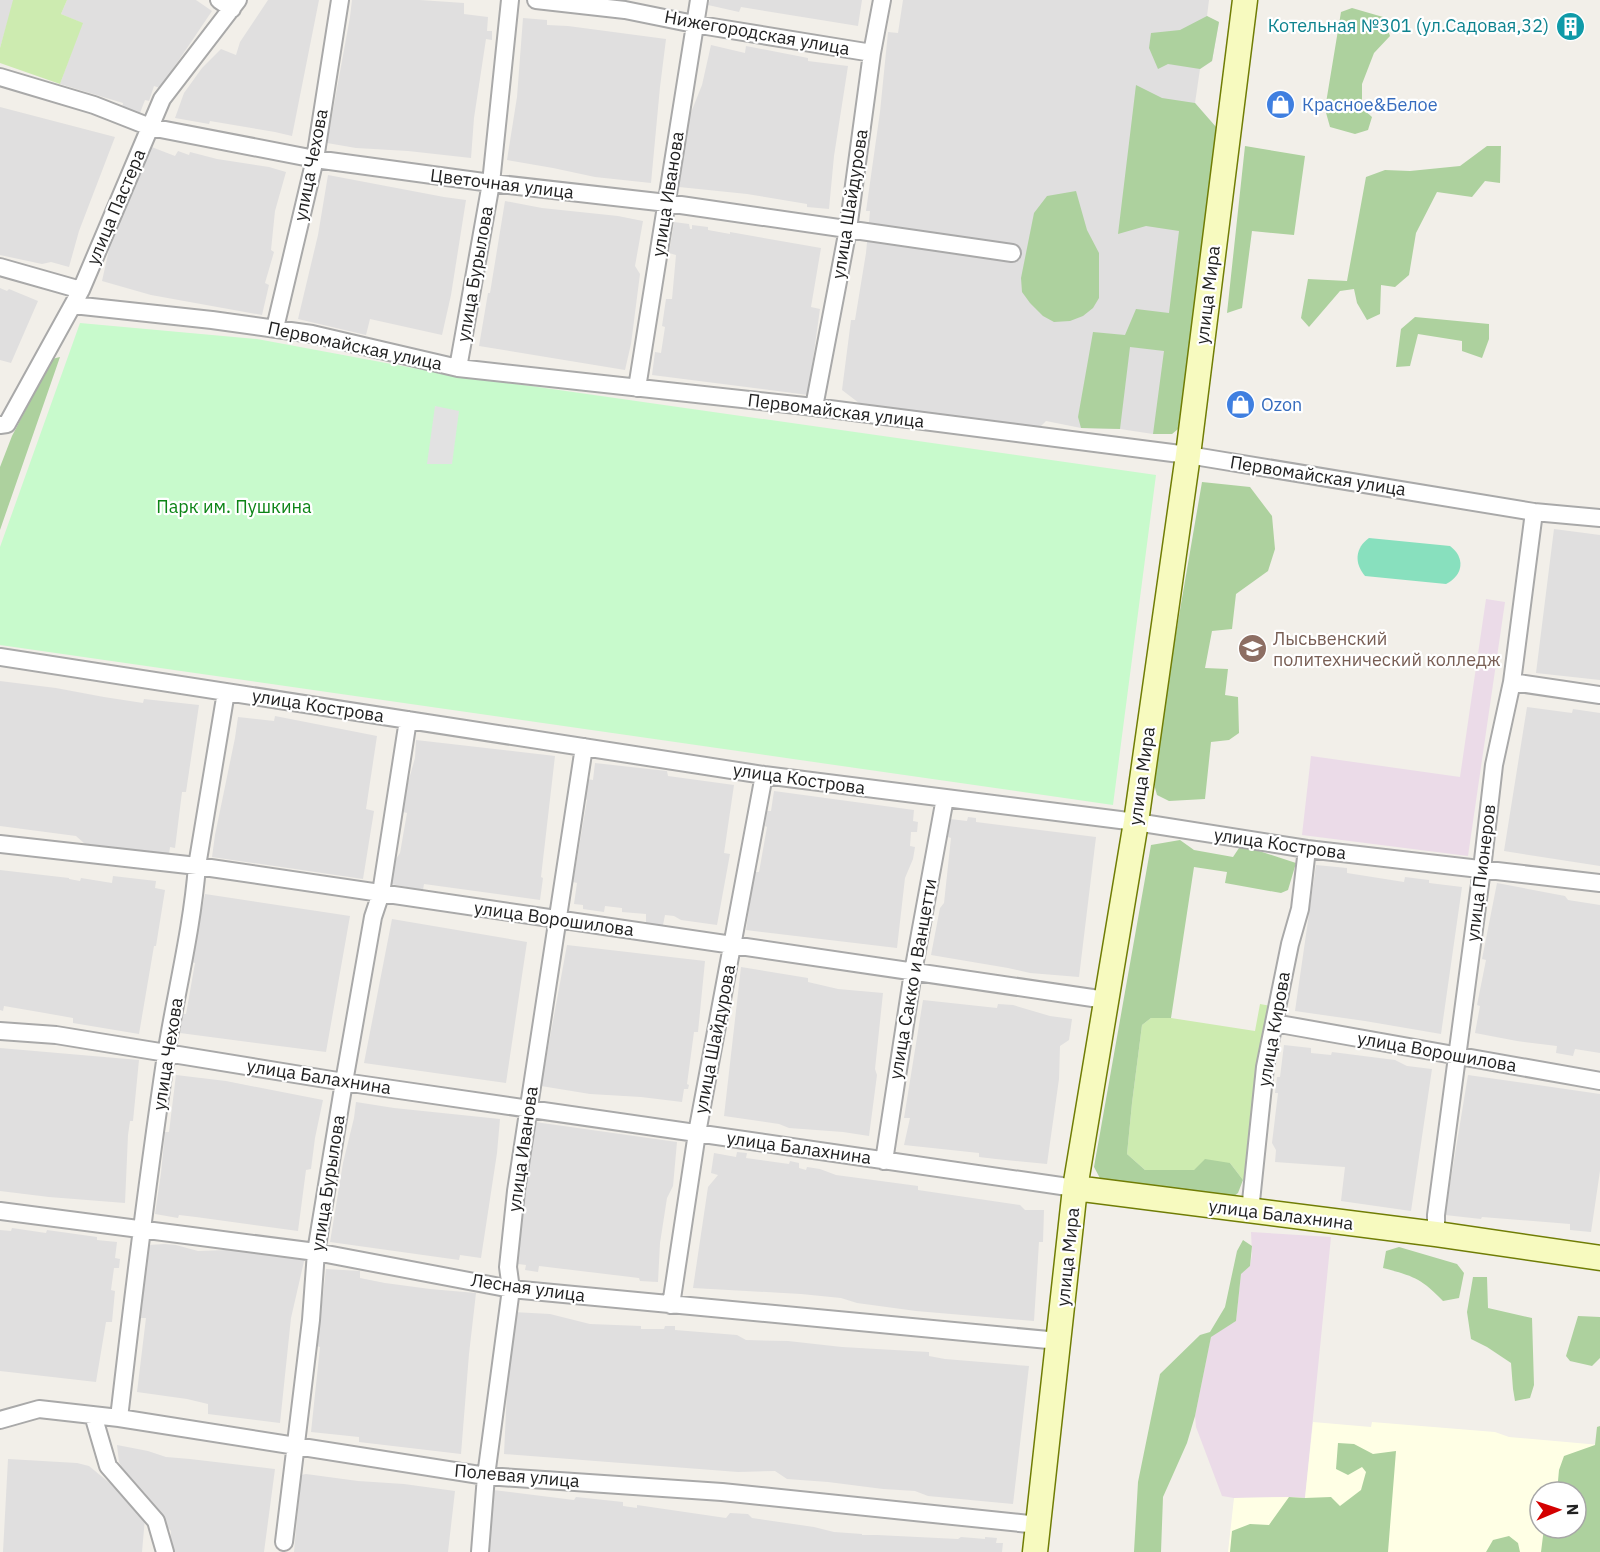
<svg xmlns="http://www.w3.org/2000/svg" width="1600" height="1552" viewBox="0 0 1600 1552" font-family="'IBM Plex Sans',sans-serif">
<rect width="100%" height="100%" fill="#f2efe9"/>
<path fill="#e0dfdf" d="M0 0H14L0 48Z
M67 0H196L212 11 160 88 154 86 149 101 145 100 140 113 122 109 123 103 60 84 82 23 61 14Z
M268 0H319L292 136 275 132 210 121 209 124 175 118 184 93 202 68 221 49 236 55 240 42Z
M352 0H420L464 3V14L488 17 487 31H492V40L486 39 474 118 471 158 408 151 356 148 327 143 350 17Z
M710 0H862L858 26 741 7 739 12 708 5Z
M903 0H1209L1207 16 1219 22 1212 61 1200 69 1195 103 1216 127 1172 434H1153L1120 429 1081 428 1046 421 1039 428 859 403 842 390 851 320H855L866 253 870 211H866L880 112 888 32 898 33Z
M523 18 547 20V25L568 26 666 39 660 87 651 183 595 177 553 168 507 160 517 97Z
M711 45 745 53 746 46 808 58V61L848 66 834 156 829 209 807 207V204L747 194 679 187 690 115 702 85Z
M0 107 115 137 79 231 69 267 51 262 42 264 0 255Z
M149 146 175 156 178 151 189 155 190 152 217 159 269 167 286 172 275 211 271 250 274 252 265 283 269 285 262 315 151 295 102 281 110 245 122 211Z
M328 175 444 197 466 200 451 295 442 335 370 319 366 335 298 319 318 235Z
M505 201 542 208 618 216 643 221 635 266 640 274 631 344 625 370 479 346 488 293H490Z
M674 222 689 224 690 229H692V225L708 227V230L730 234V232L821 248 811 307 820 309 808 395 652 375 655 352 661 353 665 327 662 326 666 299H672L676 255 669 253Z
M0 288 7 291 9 289 38 301 11 363 0 360Z
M1554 529 1600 535V680L1536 673Z
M0 681 56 688 104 697 143 703 144 699 199 705 186 792H182L175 848 170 847 169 854 85 844 76 836 0 826Z
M1527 707 1572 713 1573 709 1600 713V866L1504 851Z
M275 716 377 736 366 809 374 811 363 879 212 857 215 835 235 738 238 717 274 721Z
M416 740 555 756 541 877 543 878 540 900 424 884 423 890 391 884 396 859 400 853 407 813 403 812 406 790 415 758Z
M595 763 667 771 668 776 734 785 724 853 730 854 717 925 681 920 674 916 665 915 662 930 655 929 646 924V914L622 912V908L605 906 604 912 583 909V905L574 904 577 883 573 882 587 800 585 799 587 779 593 780Z
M774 791 914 810 913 821 918 822 917 832H911L910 846 915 847 913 859 905 878 897 948 746 930 754 872H759L767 827 765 826 767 811H771Z
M968 817 976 818V822L1096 837 1079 977 1030 973 1008 968 931 955 940 908 944 903 951 838 948 837 950 819 967 821Z
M1316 865 1347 868V873L1404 882 1405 877 1429 880V883L1462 887 1441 1034 1365 1021 1295 1011Z
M0 870 69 878V879L80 881 81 878 112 883 113 876 156 881 155 888 165 890 156 946H154L139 1034 73 1023V1018L39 1012 4 1006 3 1011 0 1010Z
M1497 883 1565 896 1568 900 1600 905V1053L1575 1049 1573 1056 1556 1053 1557 1046 1517 1041 1475 1033 1480 1006 1477 1005 1486 960 1482 959Z
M205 894 350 916 326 1052 180 1033 183 1014H186L195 963 191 962Z
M392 919 527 942 506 1083 364 1063Z
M567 945 705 961 698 1032H694L687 1084 689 1085 688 1089H684L682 1102 641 1097 590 1094 541 1086Z
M741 967 808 978V982L838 989 883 993 875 1069 877 1075 869 1136 843 1132 789 1128 779 1124 724 1116Z
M923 1000 997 1008 998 1004 1013 1005 1050 1016 1072 1019 1069 1040 1060 1046 1059 1079 1047 1164 996 1159 979 1157V1153L904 1145 910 1118H904Z
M1284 1045 1311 1048V1053L1331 1055 1332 1052 1395 1060 1407 1066 1432 1069 1411 1211 1341 1201 1345 1167 1275 1162 1276 1150 1272 1143 1278 1093H1275L1277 1077H1280Z
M0 1048 139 1060 133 1121H130L128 1135 125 1203 49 1197 0 1191Z
M176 1075 226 1081 323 1100 315 1138 311 1169 306 1170 298 1231 196 1217 179 1215 178 1218 155 1214 161 1173 165 1132H169Z
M1468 1075 1600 1094V1171L1591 1232 1570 1230V1224L1482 1217 1481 1219 1445 1215Z
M356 1102 394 1108 500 1119 497 1153 481 1258 460 1255 459 1260 330 1242 343 1163 354 1118Z
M535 1122 677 1142 673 1186 667 1198 660 1243 658 1282 640 1281 639 1278 539 1266 538 1272 525 1270 526 1265 518 1264 520 1246 518 1237Z
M737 1152 747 1153 746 1158 789 1164 790 1161 799 1163V1168L806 1170 807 1167 820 1169 836 1175 918 1186V1190L1020 1205 1025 1210H1044L1043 1242H1039L1034 1321 916 1311 857 1303 841 1298 801 1294 693 1288 708 1187 718 1175 711 1173 714 1153 736 1157Z
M12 1228 46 1233 47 1230 97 1237V1240L117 1242 115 1258 120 1259 119 1268H114L111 1290 115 1291 112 1322H106L96 1382 0 1371V1230L11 1231Z
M164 1244 176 1245 198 1251 227 1250 305 1257 291 1318 280 1423 208 1414V1404L187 1399 137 1392 146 1318H141L148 1245Z
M326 1269 360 1271V1278L385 1283 430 1289 476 1293 469 1354 461 1454 359 1442V1437L311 1432 320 1347 317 1346Z
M513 1312 550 1314 590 1324 641 1326V1329H664L665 1326H675V1330L737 1335 746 1340 788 1341 842 1347 929 1352V1356L945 1359 1029 1366 1013 1504 928 1496 915 1491 883 1489 828 1482 787 1479 775 1471 738 1472 504 1454 508 1369Z
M117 1445 148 1451 166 1457 190 1459 275 1469 264 1552H169L171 1531 136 1495 119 1462Z
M8 1459 77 1463 89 1466 140 1508 145 1518 142 1552H3Z
M306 1474 358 1481 404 1484 455 1491 448 1552H294L301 1475Z
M493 1490 574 1500 576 1497 623 1502V1506L637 1508V1505L726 1518 730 1513 748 1514 752 1518 814 1527 834 1532 862 1534V1535H877L958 1539 961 1537 985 1539V1537L997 1538 996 1543H1003L1002 1552H488Z"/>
<path fill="#ebdbe8" d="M1486 599 1505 602 1468 856 1302 835 1311 756 1460 777Z
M1251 1232 1331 1237 1305 1498 1289 1497 1234 1498 1222 1496 1196 1427 1195 1416 1211 1336 1236 1321 1241 1273 1250 1266 1252 1254Z"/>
<path fill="#ffffe5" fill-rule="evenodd" d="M1313 1422 1371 1427 1372 1422 1495 1432 1509 1437 1600 1445V1552H1228L1234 1498 1289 1497 1305 1498ZM1540 1492H1576V1528H1540Z"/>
<path fill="#cdebb0" d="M13 0H67L61 14 83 23 60 84 0 63V48Z
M1260 1004 1271 1006 1248 1179 1243 1180 1230 1163 1194 1170H1145L1127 1154 1132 1103 1142 1025 1151 1018H1171L1255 1031Z"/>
<path fill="#add19e" d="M1352 8 1383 17 1390 36 1374 53 1362 84V108L1372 117 1368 130 1355 134 1330 127 1325 109 1341 12Z
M1207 16 1219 22 1212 61 1200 69 1168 64 1158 69 1149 48 1151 33 1180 30Z
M1136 85 1162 98 1195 103 1216 127 1183 425 1172 434H1153L1164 351 1130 347 1120 429 1081 428 1078 417 1093 332 1125 335 1136 309 1169 313 1179 231 1146 226 1118 234Z
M1245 146 1305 156 1294 235 1252 231 1242 308 1227 313Z
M1487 146H1501L1500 183 1485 181 1472 197 1437 192 1416 233 1409 275 1395 287 1381 285 1380 314 1367 320 1357 303 1354 289 1340 291 1309 327 1301 318 1308 279 1347 281 1366 177 1385 170 1410 171 1460 166Z
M1076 191 1087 230 1099 253V298L1093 308 1083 316 1070 321 1054 322 1043 316 1030 303 1022 292 1021 278 1034 213 1047 196Z
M1415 317 1489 324V339L1482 358 1462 351V341L1418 334 1410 366 1396 367 1401 329Z
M60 357 0 530V467L12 436 52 359Z
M1202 482 1250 487 1272 516 1275 549 1268 571 1236 594 1232 629 1212 631 1205 668 1228 669 1225 695 1238 697 1239 733 1229 740 1211 742 1205 799 1169 801 1157 795 1154 784 1174 645Z
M1180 840 1194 850 1233 857 1241 845 1296 863 1288 890 1281 893 1225 883 1227 872 1194 867 1171 1018H1151L1142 1025 1132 1103 1127 1154 1145 1170H1194L1205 1159 1230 1163 1243 1180 1238 1193 1230 1199 1102 1182 1094 1167 1151 845Z
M1243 1240 1252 1246 1250 1266 1241 1274 1236 1321 1211 1337 1195 1416 1187 1443 1163 1497 1161 1552H1134L1138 1482 1160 1374 1200 1335 1210 1332 1225 1307 1237 1251Z
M1399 1247 1457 1264 1464 1273 1459 1298 1443 1301C1421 1278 1413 1276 1383 1268L1386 1251Z
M1473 1277H1487L1488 1308 1532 1318 1534 1385 1530 1398 1515 1401 1513 1389 1511 1363 1487 1347 1471 1339 1467 1312Z
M1578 1316 1600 1317V1358L1592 1366 1570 1361 1566 1356Z
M1600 1426V1552H1541L1544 1528H1576V1492H1557L1559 1470 1564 1456 1595 1445 1597 1427Z
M1338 1443 1354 1444 1373 1454 1396 1451 1388 1552H1230L1232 1531 1250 1524 1269 1525 1289 1497 1305 1498 1331 1497 1340 1506 1361 1490 1366 1472 1362 1467 1348 1475 1336 1469Z
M1509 1536 1518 1543 1520 1552H1486L1493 1540Z"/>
<path fill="#c8facc" d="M80 323 257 339 440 373 1156 475 1113 805 0 645V547Z"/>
<path fill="#88e0be" d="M1369 538 1450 546C1465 557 1464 575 1446 584L1365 576C1354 563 1355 548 1369 538Z"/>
<path fill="#e2e2e2" d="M435 406 459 411 452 464H427Z"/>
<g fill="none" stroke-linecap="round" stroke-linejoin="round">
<defs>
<path id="street" d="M219 0 232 9
M536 0 625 10 694 24 872 53
M0 77 94 105 150 127 315 159 491 183 667 203 1012 253
M0 267 81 290
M73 305 212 320 312 334 458 368 814 407 1188 455 1534 512 1600 518
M275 328 315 159 340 0
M458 368 491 183 510 0
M637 388 699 0
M814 407 848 229 872 53 882 0
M0 425 7 424 81 290 162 99 238 0
M0 657 764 775 1136 822 1307 849 1600 883
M1512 682 1600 695
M0 844 197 866 1106 1000
M1274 1023 1600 1081
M0 1031 56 1035 344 1082 1075 1188
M884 1161 913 972 945 798
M0 1211 316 1252 511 1289 1059 1341
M1250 1211 1265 1067 1290 944 1300 909 1307 849
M1436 1234V1215L1482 869 1494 765 1512 682 1534 512
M671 1305 697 1133 764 775
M93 1415 108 1466 156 1521 165 1552
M119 1418C133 1297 148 1176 166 1055 176 992 192 930 197 866L226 692
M0 1420 39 1409 119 1418 486 1476 722 1492 1039 1525
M284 1542 311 1320 316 1252 344 1082 373 917 381 893 408 720
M480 1552 486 1476 511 1289 508 1267 516 1191 584 747"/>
<path id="secondary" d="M1075 1188 1436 1234 1600 1258
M1035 1552 1075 1188 1136 822 1188 455 1245 0"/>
</defs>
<use href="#street" stroke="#a9a9a9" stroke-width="20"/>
<use href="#secondary" stroke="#707d05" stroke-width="27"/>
<use href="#street" stroke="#fff" stroke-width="16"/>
<use href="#secondary" stroke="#f7fabf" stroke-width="24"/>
</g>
<defs>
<symbol id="building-disc" viewBox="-11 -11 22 22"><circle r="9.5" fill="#0f9aa8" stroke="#fff"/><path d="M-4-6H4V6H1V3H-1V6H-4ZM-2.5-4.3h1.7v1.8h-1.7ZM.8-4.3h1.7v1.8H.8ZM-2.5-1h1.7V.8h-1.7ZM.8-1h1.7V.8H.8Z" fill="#fff"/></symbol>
<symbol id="shop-disc" viewBox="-11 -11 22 22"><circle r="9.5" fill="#3f7fe0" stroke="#fff"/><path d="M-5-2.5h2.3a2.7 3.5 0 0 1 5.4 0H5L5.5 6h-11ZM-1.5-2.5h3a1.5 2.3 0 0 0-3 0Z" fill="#fff"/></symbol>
<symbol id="university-disc" viewBox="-11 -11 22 22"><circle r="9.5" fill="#8d6e63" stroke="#fff"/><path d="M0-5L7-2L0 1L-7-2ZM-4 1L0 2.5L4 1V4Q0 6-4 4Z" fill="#fff"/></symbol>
</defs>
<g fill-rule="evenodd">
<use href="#building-disc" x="1554" y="10" width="33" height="33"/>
<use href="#shop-disc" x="1264" y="88" width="33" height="33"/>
<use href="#shop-disc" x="1224" y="388" width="33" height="33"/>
<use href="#university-disc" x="1236" y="632" width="33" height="33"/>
</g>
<g text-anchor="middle" stroke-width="4.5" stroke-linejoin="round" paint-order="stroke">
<g font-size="18" fill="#0d838f" stroke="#fff" text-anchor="end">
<text x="1549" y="32">Котельная №301 (ул.Садовая,32)</text>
</g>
<g font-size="18" fill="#222" stroke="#fff">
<text transform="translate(757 33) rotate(10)" y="6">Нижегородская улица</text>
<text transform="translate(311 165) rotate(-79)" y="6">улица Чехова</text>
<text transform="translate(502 184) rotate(7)" y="6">Цветочная улица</text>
<text transform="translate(668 194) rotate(-81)" y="6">улица Иванова</text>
<text transform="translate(850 204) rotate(-81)" y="6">улица Шайдурова</text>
<text transform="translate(116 207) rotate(-67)" y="6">улица Пастера</text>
<text transform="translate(475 274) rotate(-80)" y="6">улица Бурылова</text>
<text transform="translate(1208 295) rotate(-83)" y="6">улица Мира</text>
<text transform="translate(355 346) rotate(12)" y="6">Первомайская улица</text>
<text transform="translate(836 411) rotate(7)" y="6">Первомайская улица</text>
<text transform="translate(1318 476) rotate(9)" y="6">Первомайская улица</text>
<text transform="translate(318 706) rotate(9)" y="6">улица Кострова</text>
<text transform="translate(1142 776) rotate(-82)" y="6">улица Мира</text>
<text transform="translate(799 779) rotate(8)" y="6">улица Кострова</text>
<text transform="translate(1280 844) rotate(8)" y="6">улица Кострова</text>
<text transform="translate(1481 873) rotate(-83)" y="6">улица Пионеров</text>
<text transform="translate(554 919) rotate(8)" y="6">улица Ворошилова</text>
<text transform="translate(913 979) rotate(-80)" y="6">улица Сакко и Ванцетти</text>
<text transform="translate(1274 1029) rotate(-80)" y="6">улица Кирова</text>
<text transform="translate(715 1039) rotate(-79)" y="6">улица Шайдурова</text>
<text transform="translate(1437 1052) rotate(10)" y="6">улица Ворошилова</text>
<text transform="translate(168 1054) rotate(-81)" y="6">улица Чехова</text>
<text transform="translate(319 1077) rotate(9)" y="6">улица Балахнина</text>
<text transform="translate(799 1148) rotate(8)" y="6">улица Балахнина</text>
<text transform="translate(523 1149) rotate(-82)" y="6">улица Иванова</text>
<text transform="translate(328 1183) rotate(-81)" y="6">улица Бурылова</text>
<text transform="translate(1281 1215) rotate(7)" y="6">улица Балахнина</text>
<text transform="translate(1068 1257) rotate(-84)" y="6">улица Мира</text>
<text transform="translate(528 1288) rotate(8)" y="6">Лесная улица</text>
<text transform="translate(517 1476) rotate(5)" y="6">Полевая улица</text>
</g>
<g font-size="18" fill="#366cbe" stroke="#fff" text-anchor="start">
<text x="1302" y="111">Красное&amp;Белое</text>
<text x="1261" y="411">Ozon</text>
</g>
<g font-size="18" fill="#0c8416" stroke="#fff">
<text x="234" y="513">Парк им. Пушкина</text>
</g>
<g font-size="18" fill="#785e54" stroke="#fff" text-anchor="start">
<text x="1273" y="645">Лысьвенский<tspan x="1273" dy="21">политехнический колледж</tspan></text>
</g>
</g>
<g transform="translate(1558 1510) rotate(88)"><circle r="28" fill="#ffffff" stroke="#a7a7a7" stroke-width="1.5"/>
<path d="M0-4.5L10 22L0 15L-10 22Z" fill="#d40000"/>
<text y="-9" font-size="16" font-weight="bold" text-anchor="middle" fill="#222222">N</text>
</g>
</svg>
